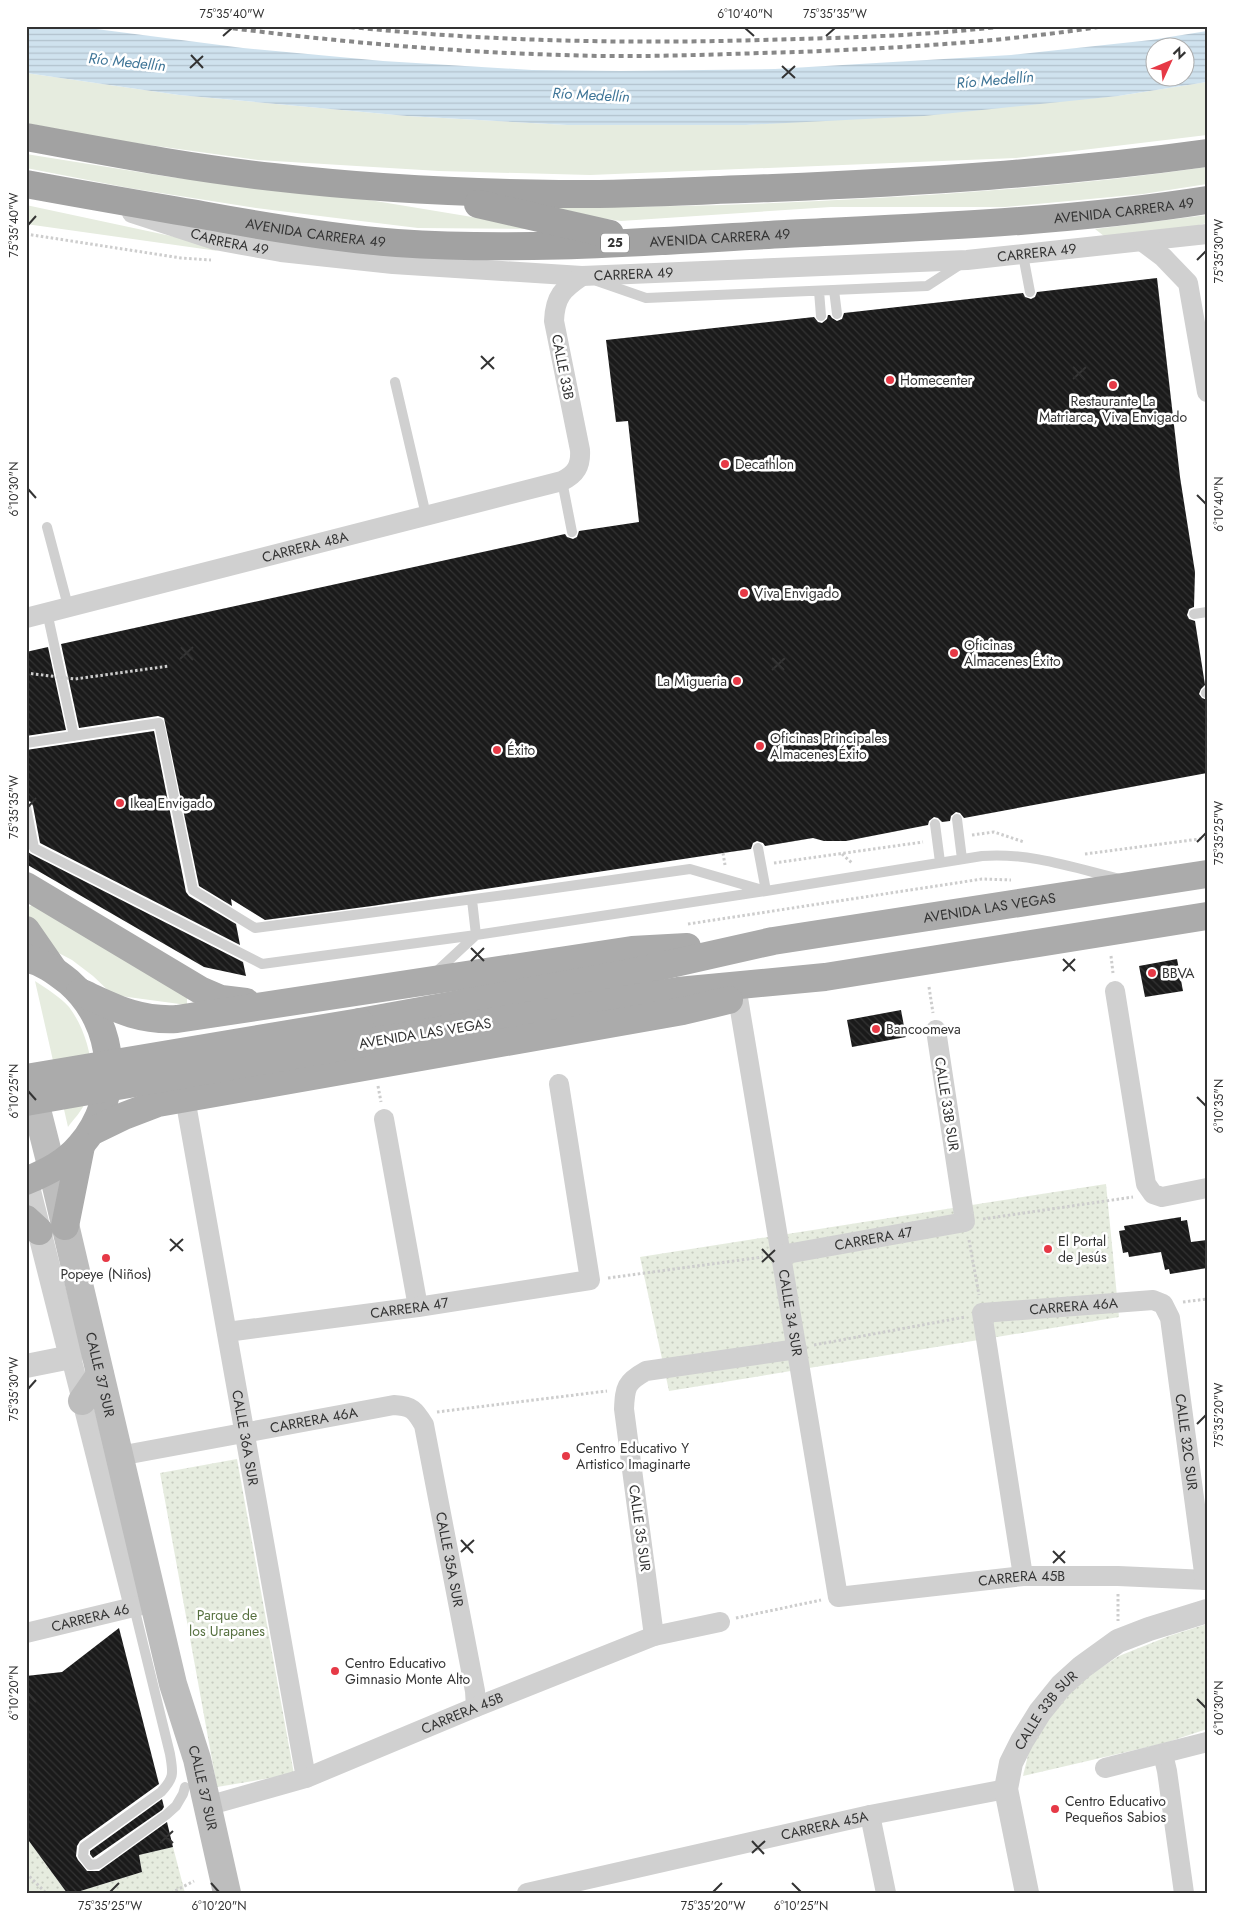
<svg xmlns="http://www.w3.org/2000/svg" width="1233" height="1919" viewBox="0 0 1233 1919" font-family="Jost,sans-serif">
<defs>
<pattern id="park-dots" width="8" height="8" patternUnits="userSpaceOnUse" patternTransform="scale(1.25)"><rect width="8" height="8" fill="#e6ecdf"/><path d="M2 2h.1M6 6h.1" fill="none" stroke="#c6cbc0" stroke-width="1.8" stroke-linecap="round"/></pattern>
<pattern id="water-rules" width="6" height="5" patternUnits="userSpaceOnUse" patternTransform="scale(1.25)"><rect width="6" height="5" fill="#cfe2ee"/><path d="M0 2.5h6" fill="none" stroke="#b2c2cd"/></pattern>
<pattern id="building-back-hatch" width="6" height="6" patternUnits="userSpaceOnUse" patternTransform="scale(1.25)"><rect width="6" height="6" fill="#1a1a1a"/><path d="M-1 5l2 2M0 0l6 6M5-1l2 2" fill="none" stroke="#333"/></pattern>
</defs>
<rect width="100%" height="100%" fill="#fff"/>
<path fill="#e6ecdf" d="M26 73 179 95 407 116 567 125H746L1118 96 1207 82V135L1016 158 590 175 439 171 258 160 113 140 26 123Z
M26 154 170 177 333 194 544 229 418 228 328 217 256 208 129 188 26 168Z
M1207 167V184L1143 194 1005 207H831L621 221 522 207C640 208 757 205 875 198 986 192 1096 183 1207 167Z
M26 205 185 239 218 251 26 224Z
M1207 215V223L1175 231 1109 240 1095 229Z
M37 901 187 992V1005L113 995 93 976 72 960 49 948 26 917V909Z
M35 981C47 989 60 997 69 1007 88 1032 100 1077 84 1105 80 1113 73 1120 68 1127Z"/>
<path fill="url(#park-dots)" d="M1106 1184 1119 1317 669 1391 640 1257Z
M237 1459 294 1774 217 1787 160 1473Z
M1207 1624V1729L1165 1743 1023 1776 1029 1751 1060 1701 1085 1678 1119 1656 1169 1636Z
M26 1837 67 1893H26Z
M173 1847 185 1893H74L142 1872 139 1855Z"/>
<path fill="url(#water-rules)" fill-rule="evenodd" d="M26 26H73L243 48 383 61 532 70 621 71 775 69 1011 55 1151 40 1207 31V82L1118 96 924 116 746 125H567L407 116 179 95 26 73ZM1156 48H1186V78H1156Z"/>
<path fill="url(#building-back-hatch)" d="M1157 278 1180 477 1195 572 1194 607 1189 609 1187 615 1189 619 1195 621 1205 685 1201 689 1199 694 1202 698 1207 700V773L964 818 960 813 956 812 951 816 950 821 942 822 938 818 934 817 929 821 928 825 846 841H824L813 838 765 846 763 843 757 841 753 843 751 849 723 853 372 906 265 920 231 899 232 906 199 886 164 718 158 716 79 728 61 644 565 534 567 537 573 539 577 537 579 531 639 522 628 421 616 422 606 340 814 317 818 322 822 323 827 319 828 315H830L832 318 837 321 842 319 844 313 1023 293 1025 297 1031 299 1035 297 1037 292Z
M48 647 66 730 26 736V652Z
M154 731 186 892 189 896 236 924 240 945 40 843 33 806 31 802 26 800V750Z
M26 844 28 852 31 854 243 962 246 976 204 967 26 864Z
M1177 959 1183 991 1145 997 1139 966Z
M901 1010 906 1037 852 1047 847 1020Z
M1181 1217V1221L1187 1220 1191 1242 1207 1240V1268L1170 1274 1169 1269 1165 1270 1161 1252 1129 1257 1128 1252 1123 1253 1119 1231 1125 1230 1124 1226Z
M119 1628 159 1784 80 1841 77 1846 76 1856 78 1860 87 1871H99L167 1822 173 1847 139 1855 142 1872 74 1893H67L26 1837V1676L62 1672Z
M162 1799 164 1807 162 1810 93 1858 90 1854V1851Z"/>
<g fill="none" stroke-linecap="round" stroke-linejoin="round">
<path stroke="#cdcdcd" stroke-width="3" stroke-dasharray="2.5 2.5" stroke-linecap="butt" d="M26 234 181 258 211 260
M972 835 994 832 1024 842
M723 853 725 865
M842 854 852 863
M1085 854 1207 838
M774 863 923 842
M688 924 982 879 1011 880
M1111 956 1113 973
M929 987 933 1013
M378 1086 381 1102
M983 1219 1133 1197
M969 1240 979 1295
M608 1278 763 1257
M1183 1302 1207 1299
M814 1345 965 1317
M437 1412 607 1391
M1118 1594V1621
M736 1618 821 1600
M26 1873 46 1893
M171 1893 194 1881"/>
<path stroke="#d0d0d0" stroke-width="10" d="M1023 255 1030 292
M597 281 646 298 927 286 961 264
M834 290 837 314
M819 291 821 316
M395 382 426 515
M562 481 572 532
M47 527 68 606
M47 612 74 736
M1194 614 1207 612
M1206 693 1207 692
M26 743 159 723 193 890 255 928 520 893 690 869 766 891 758 848
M26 807 34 848 262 964 476 935 766 891 982 856C1028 852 1075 868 1120 879
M957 819 962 859
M935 824 940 862
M435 973 476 935 472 900
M134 1607 170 1754C173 1773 175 1777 161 1792L84 1847 83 1856 90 1865 98 1864 166 1815 176 1806 183 1794 185 1787"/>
<g stroke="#d0d0d0" stroke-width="20">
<path id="s1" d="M132 213 215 240 281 252 393 264 582 276 967 260 1207 234"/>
<path d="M1143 242 1163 257 1188 283 1207 392"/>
<path id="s2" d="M26 618 562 481C576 474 581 466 580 450L554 321C555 296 563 289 582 276"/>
<path d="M1115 991 1146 1184 1153 1194 1162 1197 1207 1188"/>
<path id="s3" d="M738 998 838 1597 1023 1576H1118L1207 1580"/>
<path id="s4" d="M185 1098 306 1778"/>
<path d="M384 1119 418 1307"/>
<path id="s5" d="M781 1255 965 1222 936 1030"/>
<path id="s6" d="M227 1332 418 1307 590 1280 559 1084"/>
<path d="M71 1357 134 1607"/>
<path id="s7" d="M119 1456 394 1405C412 1406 415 1410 424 1425L475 1691 476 1707"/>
<path id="s8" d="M1023 1576 982 1313 1153 1300 1163 1304 1170 1318 1205 1580"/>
<path id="s9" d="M26 1633 146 1604"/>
<path d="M654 1636 624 1409C625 1387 626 1382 646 1371L797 1349"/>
<path d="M1163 1754 1167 1771 1184 1893"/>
<path d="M1105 1768 1207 1742"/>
<path id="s10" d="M207 1806 306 1778 476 1707 654 1636 720 1622"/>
<path d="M870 1815 886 1893"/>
<path id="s11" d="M527 1893 870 1815 1006 1789"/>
</g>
<g stroke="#d0d0d0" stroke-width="24">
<path d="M26 1179 71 1357 26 1366"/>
<path id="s12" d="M1027 1893 1006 1789 1011 1763 1022 1741 1040 1712 1061 1686 1082 1667 1118 1641 1149 1629 1207 1611"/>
</g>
<g stroke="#bdbdbd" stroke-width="28">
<path id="s13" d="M29 1078 52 1169 173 1684 197 1759 227 1893"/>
<path d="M82 1401 100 1375"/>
</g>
<g stroke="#ababab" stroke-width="28">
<path d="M26 886 200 990 221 999 246 1002"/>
<path d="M26 930 53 969"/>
<path d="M26 958C43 962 55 971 69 982 117 1024 122 1098 80 1146 66 1163 47 1172 26 1181"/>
<path d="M80 992C115 1008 138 1021 177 1019L632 950 687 947"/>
<path id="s14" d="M360 1022 635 972 773 941 1207 874"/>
<path d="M363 1043 678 991 825 977 1207 916"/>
<path d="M91 1132 124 1116 158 1103 683 1011 729 1000"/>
<path d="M26 1219 39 1231"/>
<path d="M65 1226 81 1146"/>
</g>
<g stroke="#a2a2a2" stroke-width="28">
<path d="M26 137C108 152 190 168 273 177 368 188 464 193 559 194 630 195 702 190 773 188 918 182 1063 173 1207 153"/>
<path id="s15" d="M26 184C85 195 144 205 202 215 267 227 332 238 397 243 526 252 656 241 785 234 925 227 1068 222 1207 200"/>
<path d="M478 204 610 234"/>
</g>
<path stroke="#888" stroke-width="4" stroke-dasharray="5 4" stroke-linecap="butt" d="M215 26C331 41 447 52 564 55 641 58 719 54 797 52 900 48 1004 42 1105 26
M341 26C480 41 621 44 760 40 842 38 924 36 1005 26"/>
<path stroke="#cdcdcd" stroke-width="3" stroke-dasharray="2.5 2.5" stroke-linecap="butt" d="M26 673 75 679 169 666"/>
<path stroke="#ababab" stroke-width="28" d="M26 1078 360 1022
M26 1102 363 1043"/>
</g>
<path fill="none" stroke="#333" stroke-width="2" d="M745 28 754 36M223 36 232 28M826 36 835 28M191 55 203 68M782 66 795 78M190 68 203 56M782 78 795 66M28 225 36 216M1197 260 1206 251M481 356 494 369M1073 367 1085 380M481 369 494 357M1073 379 1086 367M28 489 36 498M1197 495 1206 504M181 647 193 660M772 658 784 670M180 659 193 647M772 670 785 658M28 807 36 798M1197 842 1206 833M471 948 484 961M1063 959 1075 971M471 961 484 948M1063 971 1075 959M28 1091 36 1100M1197 1097 1206 1106M170 1239 183 1251M762 1249 774 1262M170 1251 183 1239M762 1262 775 1250M28 1389 36 1380M1197 1424 1206 1415M461 1540 473 1553M1053 1551 1065 1563M461 1552 474 1540M1053 1563 1065 1551M28 1693 36 1702M1197 1699 1206 1708M160 1831 173 1843M752 1841 764 1854M160 1843 173 1831M752 1853 765 1841M211 1883 219 1892M792 1883 801 1892M110 1892 119 1883M713 1892 722 1883"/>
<g fill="#e63946" stroke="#fff" stroke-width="2">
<circle cx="890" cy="380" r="5"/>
<circle cx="1113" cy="385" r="5"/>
<circle cx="725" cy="464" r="5"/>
<circle cx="744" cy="593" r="5"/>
<circle cx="954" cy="653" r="5"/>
<circle cx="737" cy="681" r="5"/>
<circle cx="760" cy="746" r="5"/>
<circle cx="497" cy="750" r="5"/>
<circle cx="120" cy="803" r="5"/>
<circle cx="1152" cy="973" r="5"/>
<circle cx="876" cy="1029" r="5"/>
<circle cx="1048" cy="1249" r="5"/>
<circle cx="106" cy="1258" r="5"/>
<circle cx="566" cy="1456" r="5"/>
<circle cx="335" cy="1671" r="5"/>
<circle cx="1055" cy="1809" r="5"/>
</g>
<g text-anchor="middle" stroke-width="5" stroke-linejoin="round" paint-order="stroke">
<rect fill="#fff" stroke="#707070" stroke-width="1" x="601" y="233.5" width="28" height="19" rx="4"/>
<g font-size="12" font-weight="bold" fill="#333">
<text x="615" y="247">25</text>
</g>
<g font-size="14" fill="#333" stroke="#fff">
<text dy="5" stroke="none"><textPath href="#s15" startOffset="1104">AVENIDA CARRERA 49</textPath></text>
<text dy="5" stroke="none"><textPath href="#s15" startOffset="294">AVENIDA CARRERA 49</textPath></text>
<text dy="5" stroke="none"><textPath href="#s15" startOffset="699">AVENIDA CARRERA 49</textPath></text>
<text dy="5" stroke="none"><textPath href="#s1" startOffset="102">CARRERA 49</textPath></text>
<text dy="5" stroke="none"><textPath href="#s1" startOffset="912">CARRERA 49</textPath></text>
<text dy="5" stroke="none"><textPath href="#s1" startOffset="508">CARRERA 49</textPath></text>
<text transform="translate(563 367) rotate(79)" y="5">CALLE 33B</text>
<text dy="5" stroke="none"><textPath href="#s2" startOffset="288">CARRERA 48A</textPath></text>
<text dy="5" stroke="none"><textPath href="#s14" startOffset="640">AVENIDA LAS VEGAS</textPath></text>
<text transform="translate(425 1033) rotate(-9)" y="5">AVENIDA LAS VEGAS</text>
<text transform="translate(947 1104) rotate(81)" y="5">CALLE 33B SUR</text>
<text dy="5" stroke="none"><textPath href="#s5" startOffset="94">CARRERA 47</textPath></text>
<text dy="5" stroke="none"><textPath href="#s8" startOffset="358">CARRERA 46A</textPath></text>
<text dy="5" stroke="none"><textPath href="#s6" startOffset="184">CARRERA 47</textPath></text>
<text dy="5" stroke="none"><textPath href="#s3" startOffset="319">CALLE 34 SUR</textPath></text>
<text dy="5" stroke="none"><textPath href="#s13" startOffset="305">CALLE 37 SUR</textPath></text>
<text dy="5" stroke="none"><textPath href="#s7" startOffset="198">CARRERA 46A</textPath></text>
<text dy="5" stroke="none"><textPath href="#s4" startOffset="345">CALLE 36A SUR</textPath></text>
<text dy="5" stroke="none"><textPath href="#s8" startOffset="589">CALLE 32C SUR</textPath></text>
<text transform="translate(640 1528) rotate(82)" y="5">CALLE 35 SUR</text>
<text dy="5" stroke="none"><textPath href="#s7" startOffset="455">CALLE 35A SUR</textPath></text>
<text dy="5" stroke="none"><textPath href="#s3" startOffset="792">CARRERA 45B</textPath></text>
<text dy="5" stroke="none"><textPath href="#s9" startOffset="66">CARRERA 46</textPath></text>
<text dy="5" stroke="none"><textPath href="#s12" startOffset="196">CALLE 33B SUR</textPath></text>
<text dy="5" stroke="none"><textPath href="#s10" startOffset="272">CARRERA 45B</textPath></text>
<text dy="5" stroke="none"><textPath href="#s13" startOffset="731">CALLE 37 SUR</textPath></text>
<text dy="5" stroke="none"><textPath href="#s11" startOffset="305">CARRERA 45A</textPath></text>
</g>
<g font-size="14" fill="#333" stroke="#fff" text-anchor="start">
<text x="900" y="385">Homecenter</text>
<text x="1113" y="406" text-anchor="middle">Restaurante La<tspan x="1113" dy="16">Matriarca, Viva Envigado</tspan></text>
<text x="735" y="469">Decathlon</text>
<text x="754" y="598">Viva Envigado</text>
<text x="964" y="650">Oficinas<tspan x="964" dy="16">Almacenes Éxito</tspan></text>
<text x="727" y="686" text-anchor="end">La Migueria</text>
<text x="770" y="743">Oficinas Principales<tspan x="770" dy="16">Almacenes Éxito</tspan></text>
<text x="507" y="755">Éxito</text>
<text x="130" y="808">Ikea Envigado</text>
<text x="1162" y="978">BBVA</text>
<text x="886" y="1034">Bancoomeva</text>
<text x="1058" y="1246">El Portal<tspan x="1058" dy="16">de Jesús</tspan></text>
<text x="106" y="1279" text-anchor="middle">Popeye (Niños)</text>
<text x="576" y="1453">Centro Educativo Y<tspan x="576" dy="16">Artistico Imaginarte</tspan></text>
<text x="345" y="1668">Centro Educativo<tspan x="345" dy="16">Gimnasio Monte Alto</tspan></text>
<text x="1065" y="1806">Centro Educativo<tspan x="1065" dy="16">Pequeños Sabios</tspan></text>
</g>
<g font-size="14" fill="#56703f" stroke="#fff">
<text x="227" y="1620">Parque de<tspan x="227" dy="16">los Urapanes</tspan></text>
</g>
<g font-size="15" font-style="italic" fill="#3f7597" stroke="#fff">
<text transform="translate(127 62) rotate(6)" y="5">Río Medellín</text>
<text transform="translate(995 80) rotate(-5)" y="5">Río Medellín</text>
<text transform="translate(591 95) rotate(3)" y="5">Río Medellín</text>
</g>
</g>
<rect width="1233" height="1919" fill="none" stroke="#ffffff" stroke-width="55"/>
<g transform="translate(1170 62) rotate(46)"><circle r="24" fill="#ffffff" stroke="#adadad"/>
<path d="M0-4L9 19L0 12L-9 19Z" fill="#e63946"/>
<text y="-8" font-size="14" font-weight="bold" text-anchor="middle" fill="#333333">N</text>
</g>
<rect x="28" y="28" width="1178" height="1864" fill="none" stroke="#333" stroke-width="2"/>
<g font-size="12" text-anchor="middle" fill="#333">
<text x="232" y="18">75°35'40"W</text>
<text x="745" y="18">6°10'40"N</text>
<text x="835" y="18">75°35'35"W</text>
<text transform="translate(14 225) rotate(-90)" y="4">75°35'40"W</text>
<text transform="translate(1219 251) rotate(-90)" y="4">75°35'30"W</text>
<text transform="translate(14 489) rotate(-90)" y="4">6°10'30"N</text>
<text transform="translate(1219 504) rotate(-90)" y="4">6°10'40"N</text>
<text transform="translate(14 807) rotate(-90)" y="4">75°35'35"W</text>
<text transform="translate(1219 833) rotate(-90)" y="4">75°35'25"W</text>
<text transform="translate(14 1091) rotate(-90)" y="4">6°10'25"N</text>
<text transform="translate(1219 1106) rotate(-90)" y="4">6°10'35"N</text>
<text transform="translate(14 1389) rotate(-90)" y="4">75°35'30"W</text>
<text transform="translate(1219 1415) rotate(-90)" y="4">75°35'20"W</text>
<text transform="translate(14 1693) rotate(-90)" y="4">6°10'20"N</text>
<text transform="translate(1219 1708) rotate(-90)" y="4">6°10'30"N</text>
<text x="110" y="1910">75°35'25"W</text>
<text x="219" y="1910">6°10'20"N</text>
<text x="713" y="1910">75°35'20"W</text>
<text x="801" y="1910">6°10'25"N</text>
</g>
</svg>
